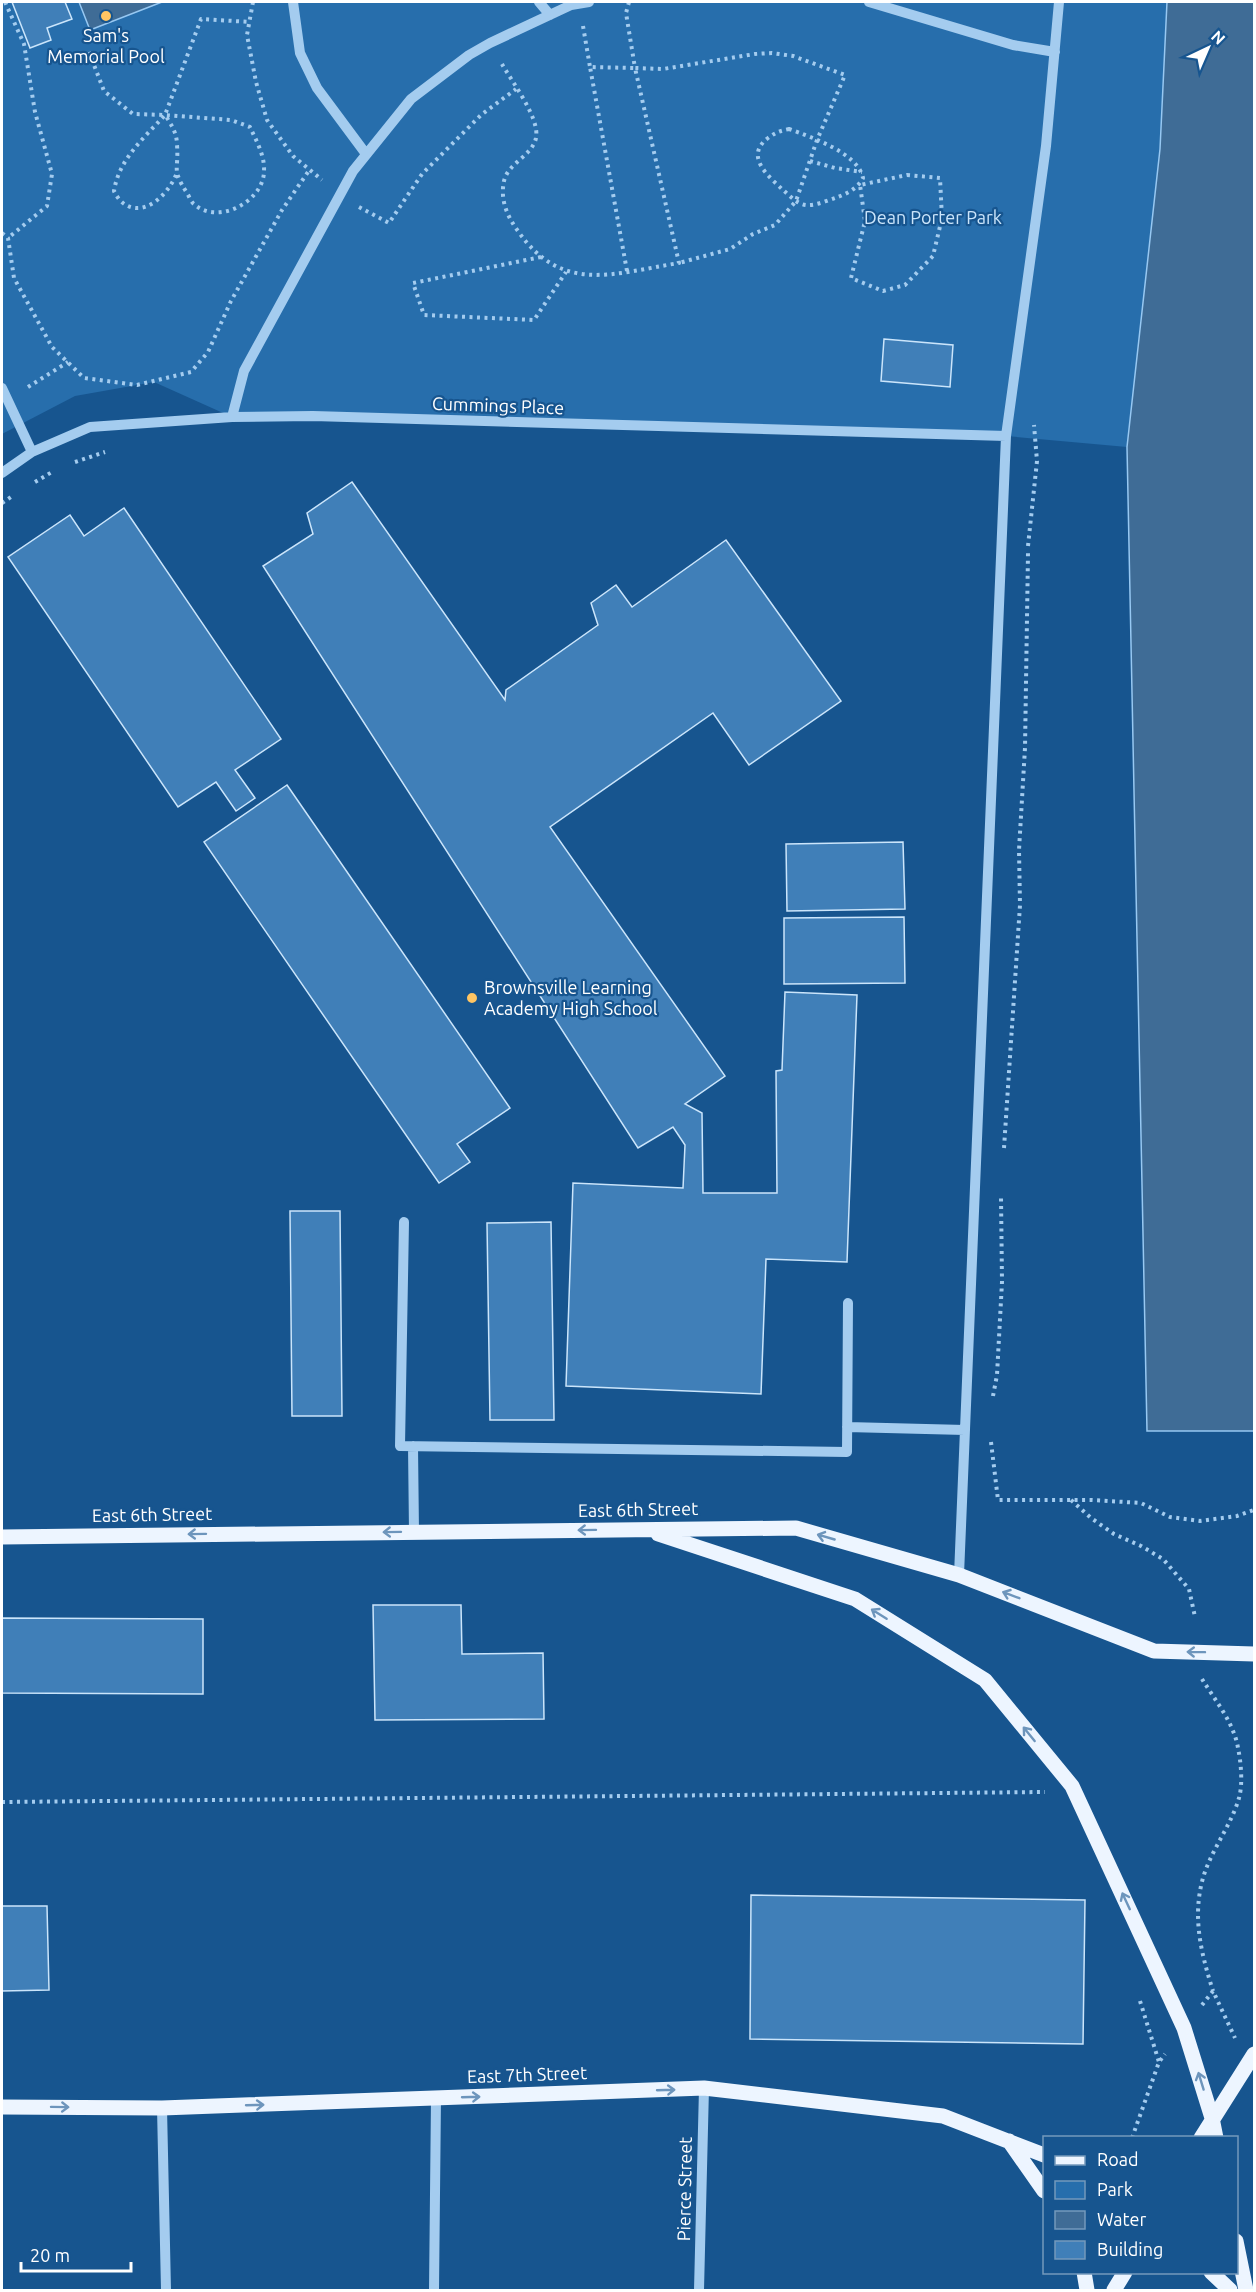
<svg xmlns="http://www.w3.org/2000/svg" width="1256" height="2292" viewBox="0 0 1256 2292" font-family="Ubuntu,sans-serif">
<rect width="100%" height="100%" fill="#17558f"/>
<path fill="#276eac" d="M2 2H1167L1160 149 1127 447 1006 436 232 417 154 382 75 396 2 434Z"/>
<path fill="#3f6c96" stroke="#97c8f2" stroke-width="1.5" d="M79 2H162L90 30Z
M1167 2H1254V1431H1147L1127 447 1160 149Z"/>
<path fill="#407fb8" stroke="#cbe5fb" stroke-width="1.5" d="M12 2H65L72 19 47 28 51 40 30 48Z
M884 339 953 345 950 387 881 381Z
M352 482 505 700 506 690 598 625 591 603 616 585 632 607 726 540 841 701 749 765 713 713 550 827 725 1076 685 1104 702 1113 703 1193H777L776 1071 782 1070 785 992 857 995 847 1262 766 1259 761 1394 566 1386 573 1183 683 1188 685 1145 673 1127 638 1148 263 566 313 534 307 513Z
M124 508 281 739 235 770 255 798 236 811 216 782 178 807 8 557 70 515 84 536Z
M287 785 510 1108 457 1144 470 1162 439 1183 204 842Z
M903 842 905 909 787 911 786 844Z
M904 917 905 983 784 984V918Z
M290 1211H340L342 1416H292Z
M551 1222 554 1420H490L487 1223Z
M373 1605H461L462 1654 543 1653 544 1719 375 1720Z
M2 1618 203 1619V1694L2 1693Z
M751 1895 1085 1900 1083 2044 750 2039Z
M2 1906H47L49 1990 2 1991Z"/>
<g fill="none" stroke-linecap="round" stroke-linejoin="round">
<path stroke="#a4ccef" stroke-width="4" stroke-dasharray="3 4.5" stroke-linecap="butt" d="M5 2 24 44 35 112 52 174 47 206 8 238
M253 2 247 35 256 82 267 120 293 156 322 180
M629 2 626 13 635 68 663 69 755 54 772 53 793 56 845 75 817 140 796 201 775 225 753 234 730 249 679 263
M583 26 590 67
M89 52 104 91 133 114 165 115
M502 64C512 82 540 118 536 138 532 156 508 163 504 181 500 200 507 216 518 231 562 295 615 273 679 263L635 68 590 67 627 271
M789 129C811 137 858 153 863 178 858 188 848 193 838 197 828 200 816 206 806 205 797 204 790 196 783 190 768 176 744 156 768 138 776 132 780 131 789 129Z
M810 161 835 168 862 172
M176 175C168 194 144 219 123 203 119 200 116 195 114 191 119 159 144 138 165 115 171 124 177 133 177 145 179 171 171 168 187 193 189 196 191 202 194 204 218 226 264 201 264 171 265 156 256 140 250 127L231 120 165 115 201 19 250 22
M907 175 940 178 942 218 933 256 905 285 883 291 851 278 865 221 860 185Z
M359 207 389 223 422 174 481 115 516 89
M2 233 8 238 14 278 52 347 84 378 137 385 191 372 208 352 231 301 282 210 310 169
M541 257 413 283 424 315 534 320 566 272
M28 387 68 362
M75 462 105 452
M35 482 52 472
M2 503 11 497
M1028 546 1037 461 1034 425
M1004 1148 1020 905 1019 850 1025 748 1028 553
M993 1396 997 1375 1002 1282 1001 1197
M991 1442 998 1500H1092L1141 1503 1170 1517 1200 1521 1237 1516 1254 1510
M1071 1500 1091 1518 1114 1534 1141 1546 1163 1559 1189 1589 1195 1617
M1202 1679C1215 1700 1234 1723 1238 1748 1241 1762 1243 1784 1239 1798 1231 1826 1211 1850 1203 1878 1192 1917 1201 1953 1213 1991
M2 1802 1045 1792
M1140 2001 1159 2062
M1202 2005 1213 1991 1235 2038
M1132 2138 1159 2062 1165 2054"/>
<path stroke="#a4ccef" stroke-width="10" d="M293 2 300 53 317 88 366 154
M539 2 550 15
M869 2 1013 45 1055 52
M2 388 32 452
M232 417 244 371 353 171 411 99 469 55 490 43 571 5 589 2
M2 473 32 452 90 427 232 417 313 416 1006 436
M404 1222 400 1446 847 1452 848 1303
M847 1427 965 1430
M413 1446 414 1532
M959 1575 1006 436 1046 146 1059 2
M162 2108 166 2290
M434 2290 436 2098
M699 2290 704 2088"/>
<path stroke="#edf5ff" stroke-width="15" d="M658 1534 855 1599 985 1680 1072 1786 1184 2028 1212 2118 1216 2138
M2 1537 796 1528 959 1575 1154 1651 1254 1654
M2 2107 162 2108 704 2088 943 2116 1044 2155
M1201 2138 1254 2054
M1009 2141 1044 2191
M1236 2241 1246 2290
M1084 2272 1087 2290
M1211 2272 1230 2290
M1114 2290 1125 2272"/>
</g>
<defs><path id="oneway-shaft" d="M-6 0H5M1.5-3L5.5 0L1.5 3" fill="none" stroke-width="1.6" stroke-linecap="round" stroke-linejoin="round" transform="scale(1.5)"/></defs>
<g stroke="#6d95bc">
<use href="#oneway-shaft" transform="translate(587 1530) rotate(179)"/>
<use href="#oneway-shaft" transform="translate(392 1532) rotate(179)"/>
<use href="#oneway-shaft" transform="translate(197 1534) rotate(179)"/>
<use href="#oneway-shaft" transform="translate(826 1537) rotate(-164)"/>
<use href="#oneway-shaft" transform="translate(1011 1595) rotate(-159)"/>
<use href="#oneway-shaft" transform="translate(879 1614) rotate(-148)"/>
<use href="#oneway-shaft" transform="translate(1196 1652) rotate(-179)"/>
<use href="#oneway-shaft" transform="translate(1029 1734) rotate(-129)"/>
<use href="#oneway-shaft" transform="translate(1126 1901) rotate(-115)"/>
<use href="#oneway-shaft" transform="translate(1201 2081) rotate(-107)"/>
<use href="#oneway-shaft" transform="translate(666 2090) rotate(-2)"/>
<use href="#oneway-shaft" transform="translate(471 2097) rotate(-2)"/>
<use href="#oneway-shaft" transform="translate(255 2105) rotate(-2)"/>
<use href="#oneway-shaft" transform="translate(60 2107) rotate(1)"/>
</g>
<g fill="#ffc563" stroke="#17558f" stroke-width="2">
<circle cx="106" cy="16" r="6"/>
<circle cx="472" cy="998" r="6"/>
</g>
<g text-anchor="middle" stroke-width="4.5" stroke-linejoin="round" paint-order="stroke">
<g font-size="18" fill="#fff" stroke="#17558f">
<text x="106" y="42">Sam's<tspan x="106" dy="21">Memorial Pool</tspan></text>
<text x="484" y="994" text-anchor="start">Brownsville Learning<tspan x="484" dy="21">Academy High School</tspan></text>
</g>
<g font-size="18" fill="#cbe5fb" stroke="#17558f">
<text x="933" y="224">Dean Porter Park</text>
</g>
<g font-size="18" fill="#fff" stroke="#17558f">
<text transform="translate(498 406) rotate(2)" y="6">Cummings Place</text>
<text transform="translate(638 1510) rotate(-1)" y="6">East 6th Street</text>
<text transform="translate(152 1515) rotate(-1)" y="6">East 6th Street</text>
<text transform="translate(527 2075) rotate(-2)" y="6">East 7th Street</text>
<text transform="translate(685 2189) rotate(-89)" y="6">Pierce Street</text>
</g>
</g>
<rect width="1256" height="2292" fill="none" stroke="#ffffff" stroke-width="6"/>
<rect x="1043" y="2136" width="195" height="138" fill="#17558f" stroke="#7499bc" stroke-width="1.5"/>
<rect x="1055" y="2156" width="30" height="9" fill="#edf5ff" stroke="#7499bc" stroke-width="1.5"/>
<text x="1097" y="2166" font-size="18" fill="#ffffff">Road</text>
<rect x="1055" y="2181" width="30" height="18" fill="#276eac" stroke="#7499bc" stroke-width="1.5"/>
<text x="1097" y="2196" font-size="18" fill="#ffffff">Park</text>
<rect x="1055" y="2211" width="30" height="18" fill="#3f6c96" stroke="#7499bc" stroke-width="1.5"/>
<text x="1097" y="2226" font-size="18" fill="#ffffff">Water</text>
<rect x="1055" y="2241" width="30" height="18" fill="#407fb8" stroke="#7499bc" stroke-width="1.5"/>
<text x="1097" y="2256" font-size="18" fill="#ffffff">Building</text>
<g transform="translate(1208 48) rotate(44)" stroke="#17558f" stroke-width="4.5" paint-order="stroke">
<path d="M0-4.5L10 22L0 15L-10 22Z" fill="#ffffff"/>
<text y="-9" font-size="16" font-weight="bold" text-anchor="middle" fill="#ffffff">N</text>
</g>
<path d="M21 2262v9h110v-9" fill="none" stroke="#ffffff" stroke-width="3"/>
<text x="30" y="2262" font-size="18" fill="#ffffff" stroke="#17558f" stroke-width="4.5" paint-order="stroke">20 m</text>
</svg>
